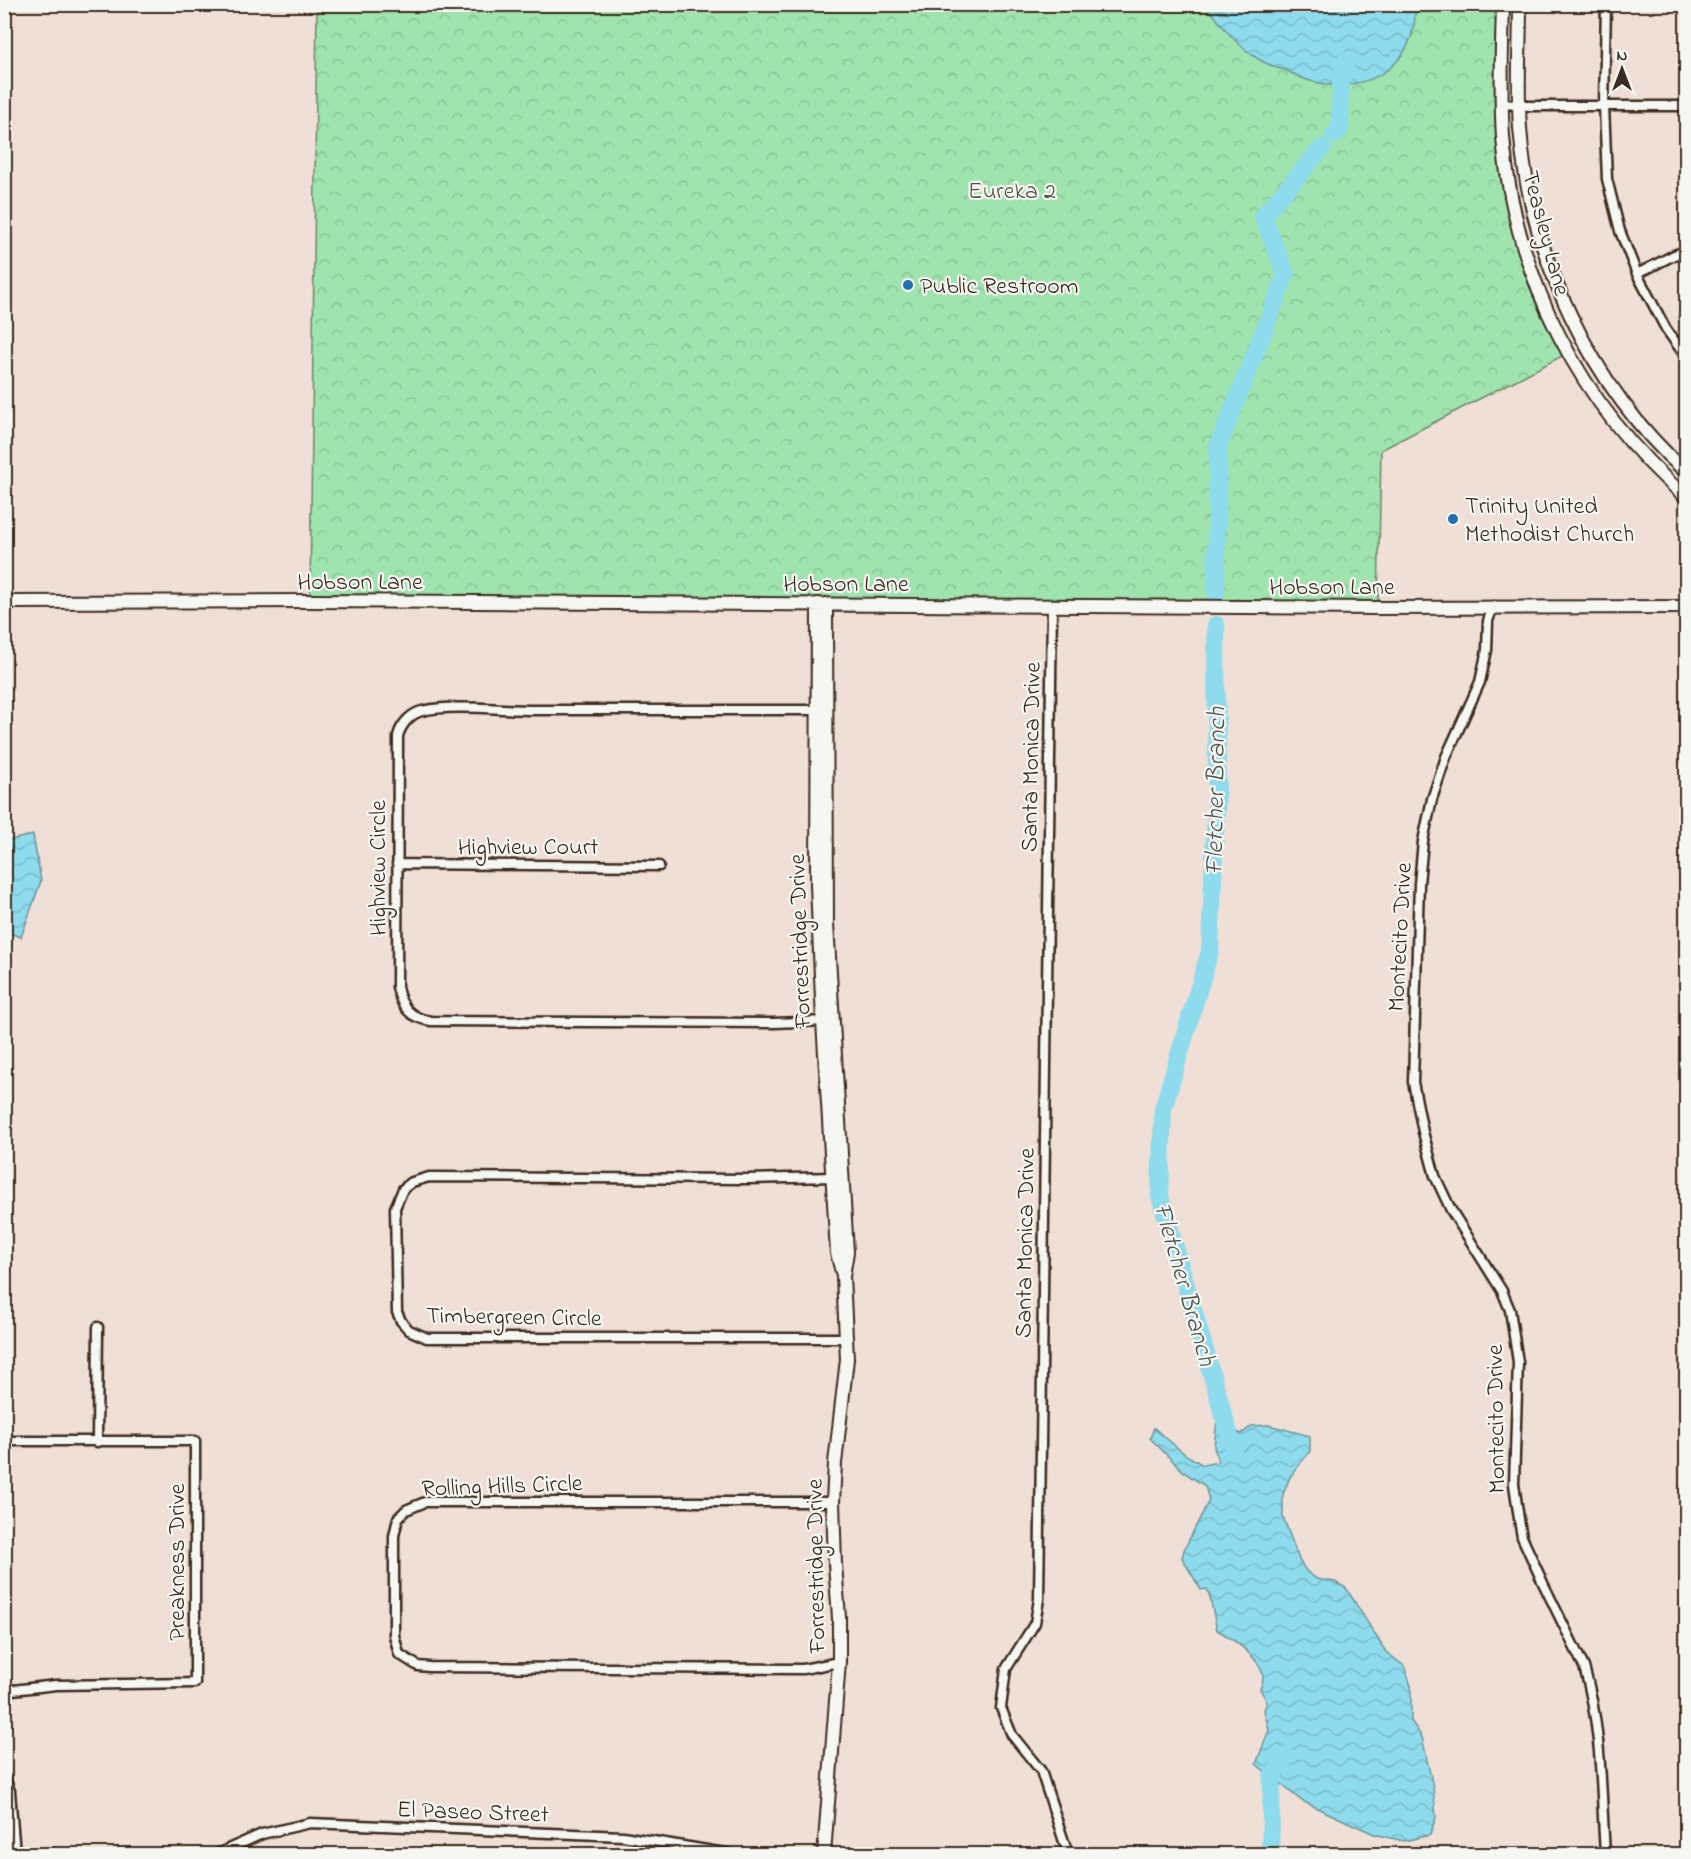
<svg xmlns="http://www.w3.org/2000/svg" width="1691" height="1859" viewBox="0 0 1691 1859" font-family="'Indie Flower',sans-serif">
<defs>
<pattern id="park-crowns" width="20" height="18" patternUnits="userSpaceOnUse" patternTransform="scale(1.5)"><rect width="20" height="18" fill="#9fe3ae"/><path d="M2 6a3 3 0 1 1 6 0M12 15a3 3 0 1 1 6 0" fill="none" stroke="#8ac395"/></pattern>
<pattern id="water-waves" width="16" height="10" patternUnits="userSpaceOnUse" patternTransform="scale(1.5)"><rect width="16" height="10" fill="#8ddbec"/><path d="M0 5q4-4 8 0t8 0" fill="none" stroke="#7bbcca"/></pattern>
</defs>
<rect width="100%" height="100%" fill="#efdfd6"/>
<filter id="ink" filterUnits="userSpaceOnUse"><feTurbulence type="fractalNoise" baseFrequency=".0167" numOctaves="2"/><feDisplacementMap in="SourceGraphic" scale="12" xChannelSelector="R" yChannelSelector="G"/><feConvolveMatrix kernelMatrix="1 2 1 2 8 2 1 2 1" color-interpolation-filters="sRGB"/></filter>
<g filter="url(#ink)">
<path fill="url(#park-crowns)" stroke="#6d8666" stroke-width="1.5" d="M317 5H1503V104L1513 199 1534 281 1568 353 1381 450 1378 603 310 596Z"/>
<path fill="url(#water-waves)" stroke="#6c949a" stroke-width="1.5" d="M1206 5H1415C1418 66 1367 96 1311 81 1302 79 1294 74 1285 70 1278 68 1271 66 1264 62 1240 50 1222 26 1206 5Z
M33 835 41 881 21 937 5 932V841Z
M1217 1421 1241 1434 1252 1426 1269 1425 1310 1436V1451L1290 1477 1283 1494V1517L1300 1562 1307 1572 1317 1579 1335 1582 1346 1588 1386 1652 1404 1666 1411 1686V1721L1422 1737 1433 1787 1436 1817 1430 1835 1404 1841 1374 1834 1302 1801 1256 1764 1269 1730 1264 1710 1267 1702 1260 1689C1261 1686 1263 1683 1263 1679 1264 1660 1232 1638 1217 1630L1210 1597 1207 1589 1201 1590 1182 1558 1184 1550 1209 1500 1205 1486 1185 1473 1150 1438 1154 1428 1186 1455 1203 1465 1218 1462 1214 1447Z"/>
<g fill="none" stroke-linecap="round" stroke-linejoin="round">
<path stroke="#8ddbec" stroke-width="18" d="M1334 135 1340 129 1341 79 1346 61
M1216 592 1218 447 1286 275 1263 216 1322 148
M1216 625 1217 786 1210 951 1163 1109 1160 1196 1234 1451
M1270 1854 1272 1776 1286 1757"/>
<defs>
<path id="street" d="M1606 4 1604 106 1607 179 1620 231 1637 274 1666 329 1686 357
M1503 104 1530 106H1686
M1637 274 1674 255 1686 251
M1052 606 1039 1599 1035 1623 1006 1669 1001 1708 1012 1735 1041 1771 1068 1854
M1493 606 1488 621 1487 650 1480 682 1446 757 1432 799 1423 841 1419 884 1413 1082 1423 1132 1435 1176 1451 1210 1502 1291 1510 1310 1518 1362 1514 1484 1520 1526 1522 1537 1543 1583 1584 1667C1602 1728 1601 1792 1605 1854
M823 710C727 710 631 710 535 710 503 710 451 704 422 711 410 714 401 725 398 736L397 987C401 1007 410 1018 431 1021L773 1023 828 1021
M397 864 659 866
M835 1177 746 1179 429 1177 412 1182 403 1189 395 1208 397 1312 401 1321 409 1330 427 1338H847
M4 1441H195V1683L56 1685 4 1691
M97 1442 98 1327
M833 1502H425L406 1510 398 1518 394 1536V1635L399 1654 418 1666 429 1667 803 1669 839 1662
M4 1776 10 1791 15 1854
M217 1854 262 1834 310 1823 623 1836 731 1854"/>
<path id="secondary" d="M1503 4C1502 48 1500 93 1503 137 1514 276 1580 406 1686 497
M1520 4C1520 45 1517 87 1520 128 1529 255 1591 387 1686 472
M4 602 310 601 1378 608 1686 607
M818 604 817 885 823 1021 837 1253 842 1272
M824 1854 839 1662V1618L835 1564 833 1502 835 1463 847 1359 843 1276 847 1252 827 924 826 604"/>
</defs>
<use href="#street" stroke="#3b2a1e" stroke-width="13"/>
<use href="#secondary" stroke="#3b2a1e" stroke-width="16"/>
<use href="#street" stroke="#f6f6f2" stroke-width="8"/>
<use href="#secondary" stroke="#f6f6f2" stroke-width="12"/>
</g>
</g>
<g fill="#1f6fb2" stroke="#f6f6f2" stroke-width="2">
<circle cx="908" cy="285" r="6"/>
<circle cx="1453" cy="519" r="6"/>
</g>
<g text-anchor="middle" stroke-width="4.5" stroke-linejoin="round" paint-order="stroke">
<g font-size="24" fill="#545842" stroke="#f6f6f2">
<text x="1012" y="198">Eureka 2</text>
</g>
<g font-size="24" fill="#3b2a1e" stroke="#f6f6f2">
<text transform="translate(1547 233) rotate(75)" y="8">Teasley Lane</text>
<text x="360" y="589">Hobson Lane</text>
<text x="846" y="591">Hobson Lane</text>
<text x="1332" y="594">Hobson Lane</text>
<text transform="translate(1030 757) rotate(-89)" y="8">Santa Monica Drive</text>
<text x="528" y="854">Highview Court</text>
<text transform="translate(377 868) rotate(-90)" y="8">Highview Circle</text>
<text transform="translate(1399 937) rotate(-87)" y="8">Montecito Drive</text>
<text transform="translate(799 941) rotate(-92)" y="8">Forrestridge Drive</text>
<text transform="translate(1024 1243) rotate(-89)" y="8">Santa Monica Drive</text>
<text transform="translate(514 1316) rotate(1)" y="8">Timbergreen Circle</text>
<text transform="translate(1495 1419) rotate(-91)" y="8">Montecito Drive</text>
<text transform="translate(502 1485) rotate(-2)" y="8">Rolling Hills Circle</text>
<text transform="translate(176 1562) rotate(-90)" y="8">Preakness Drive</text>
<text transform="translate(815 1566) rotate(-91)" y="8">Forrestridge Drive</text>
<text transform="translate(473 1811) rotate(2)" y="8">El Paseo Street</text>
</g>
<g font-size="24" fill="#3b2a1e" stroke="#f6f6f2" text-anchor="start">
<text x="920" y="293">Public Restroom</text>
<text x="1465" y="513">Trinity United<tspan x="1465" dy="28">Methodist Church</tspan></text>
</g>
<g font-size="26" font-style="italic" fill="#505652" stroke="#f6f6f2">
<text transform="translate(1214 791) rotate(-89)" y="9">Fletcher Branch</text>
<text transform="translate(1186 1284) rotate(74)" y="9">Fletcher Branch</text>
</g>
</g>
<rect width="1691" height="1859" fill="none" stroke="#f6f6f2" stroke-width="24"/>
<rect x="12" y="12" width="1667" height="1835" fill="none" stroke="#3b2a1e" stroke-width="2" filter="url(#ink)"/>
<g transform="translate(1622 69)" stroke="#f6f6f2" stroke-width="4.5" paint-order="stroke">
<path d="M0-4.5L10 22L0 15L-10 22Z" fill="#3b2a1e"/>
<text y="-9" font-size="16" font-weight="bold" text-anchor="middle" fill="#3b2a1e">N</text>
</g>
</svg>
